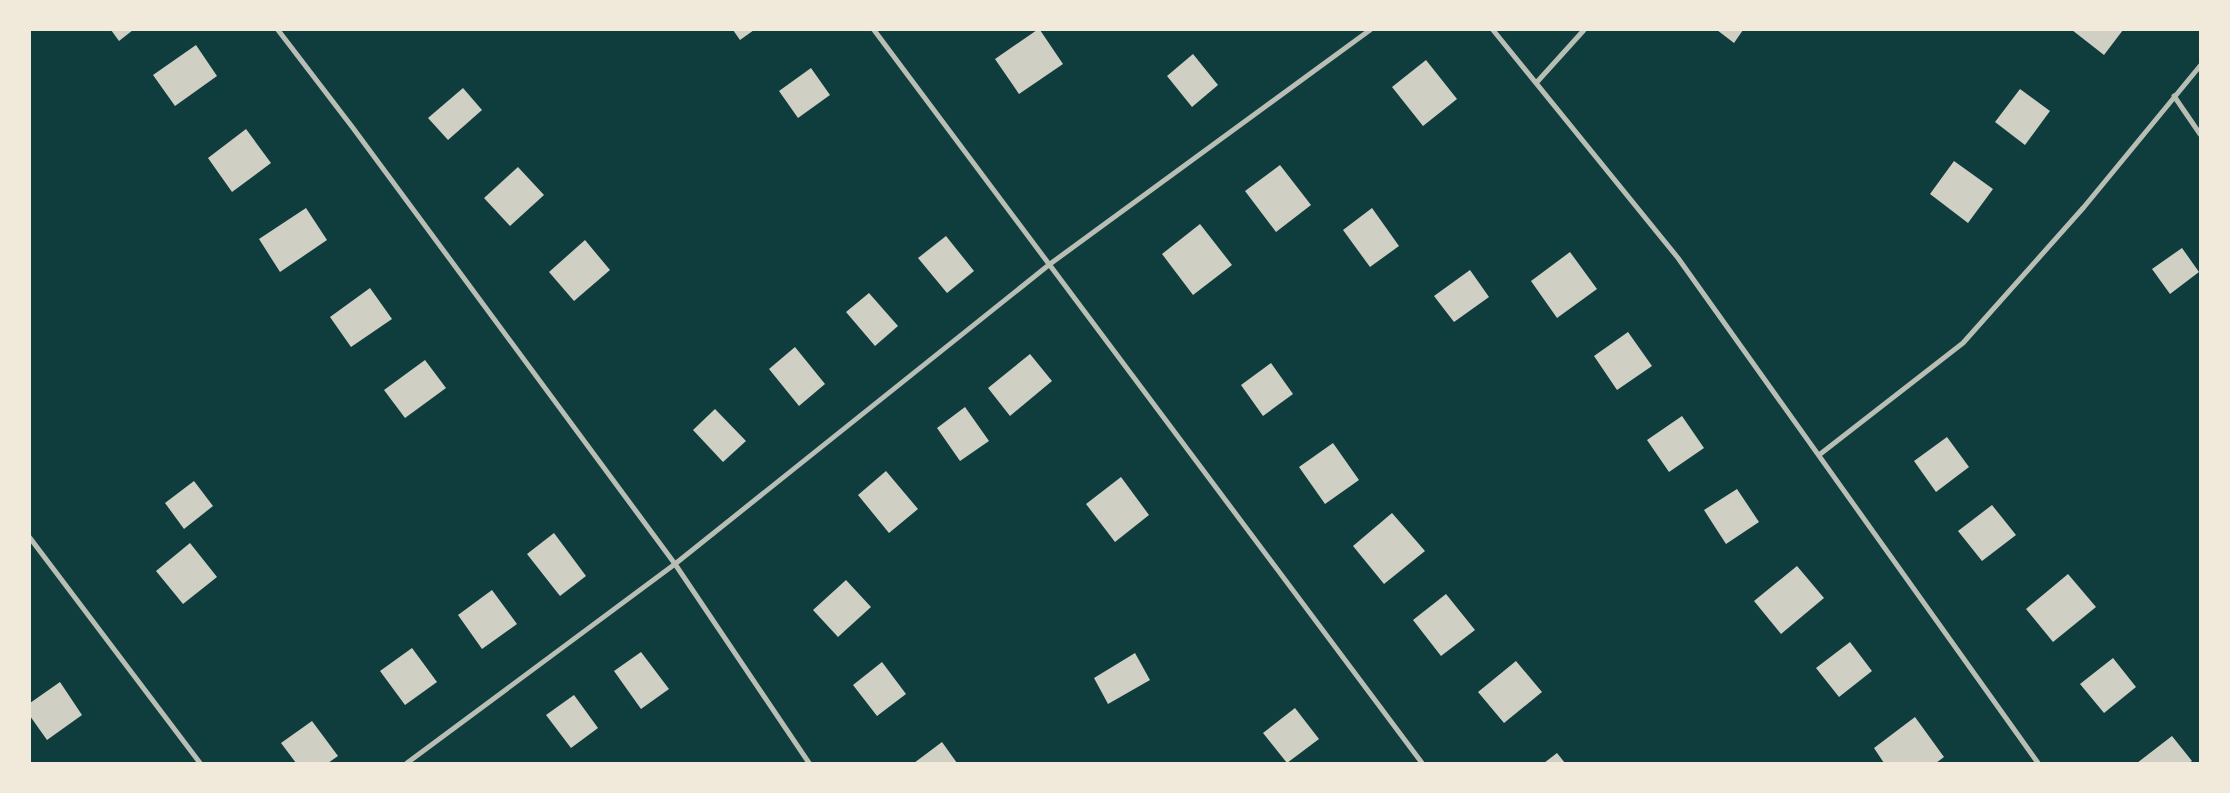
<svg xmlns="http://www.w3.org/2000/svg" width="2230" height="793" viewBox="0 0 2230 793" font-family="'Source Sans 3',sans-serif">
<rect width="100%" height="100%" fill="#0f3d3e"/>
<path fill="#cfcfc3" d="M111 30H133L119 41Z
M733 30H754L740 40Z
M1037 30H1040L1063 64 1019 94 995 59Z
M1717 30H1743L1734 43Z
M2072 30H2123L2104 55Z
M196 45 217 76 175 106 153 75Z
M1193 54 1218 85 1192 107 1167 76Z
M1426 60 1457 99 1423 126 1392 87Z
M811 68 830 95 798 118 779 91Z
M463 88 482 110 448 140 428 118Z
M2020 89 2050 111 2025 145 1995 122Z
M246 129 271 163 232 192 208 158Z
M1954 161 1993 189 1968 223 1930 194Z
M1280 165 1311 205 1276 232 1245 191Z
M518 167 544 195 510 226 484 198Z
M306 208 327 240 280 272 259 239Z
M1372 208 1399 246 1370 267 1343 230Z
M1200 224 1232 265 1193 295 1162 254Z
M946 236 974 271 947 293 918 258Z
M585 240 610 270 574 301 549 272Z
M2182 248 2199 272 2170 294 2152 269Z
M1570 252 1597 289 1557 318 1531 281Z
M1470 270 1489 297 1454 322 1434 296Z
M370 288 392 319 351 347 330 317Z
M869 293 898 326 875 346 846 312Z
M1628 332 1652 366 1617 390 1594 356Z
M795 347 825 384 799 406 769 369Z
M1030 354 1052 381 1010 416 988 388Z
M425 360 446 388 405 418 384 390Z
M1271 363 1293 394 1263 416 1241 385Z
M965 407 989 441 960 461 937 428Z
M715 409 746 441 723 462 693 430Z
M1682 416 1704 448 1669 472 1647 440Z
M1947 437 1969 467 1936 492 1914 461Z
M1333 443 1359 480 1325 504 1299 467Z
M886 471 918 509 889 533 858 495Z
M1121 477 1149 515 1115 542 1086 504Z
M194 481 213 506 184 529 165 503Z
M1737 489 1759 522 1726 544 1704 510Z
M1992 505 2016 535 1982 561 1958 531Z
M1392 513 1425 551 1384 584 1353 546Z
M554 533 586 576 560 596 527 554Z
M190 543 217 577 183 604 156 571Z
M1797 566 1824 598 1781 634 1754 601Z
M2068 574 2096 607 2053 642 2026 609Z
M846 580 871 607 838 637 813 610Z
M492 590 517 624 482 649 458 615Z
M1446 594 1475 630 1441 656 1413 620Z
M1850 642 1872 671 1839 697 1816 668Z
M412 648 437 682 405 705 380 671Z
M641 652 669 689 641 709 614 671Z
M1135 653 1150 680 1108 704 1094 678Z
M2113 658 2136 687 2104 713 2080 684Z
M1516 661 1542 692 1504 723 1478 692Z
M882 662 906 694 877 716 853 685Z
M60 682 82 715 47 740 30 716V703Z
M574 695 598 728 571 748 546 715Z
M1295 708 1319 739 1287 763 1263 733Z
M1915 717 1944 757 1936 763H1884L1874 748Z
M312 721 338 756 328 763H296L281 743Z
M2172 736 2192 761 2189 763H2137Z
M942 742 957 763H914Z
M1557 753 1565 763H1544Z"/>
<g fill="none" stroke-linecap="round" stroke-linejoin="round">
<path stroke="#b8beb3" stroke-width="5" d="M278 30 353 128 675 564 809 763
M874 30 1422 763
M1493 30 1678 258 2038 763
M1537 82 1584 30
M2174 96 2200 134
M1819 455 1963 343 2084 207 2200 66
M30 538 200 763
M407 763 675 564 1050 264 1370 30"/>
</g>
<rect width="2230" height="793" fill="none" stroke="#f1e9da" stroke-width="62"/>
</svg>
